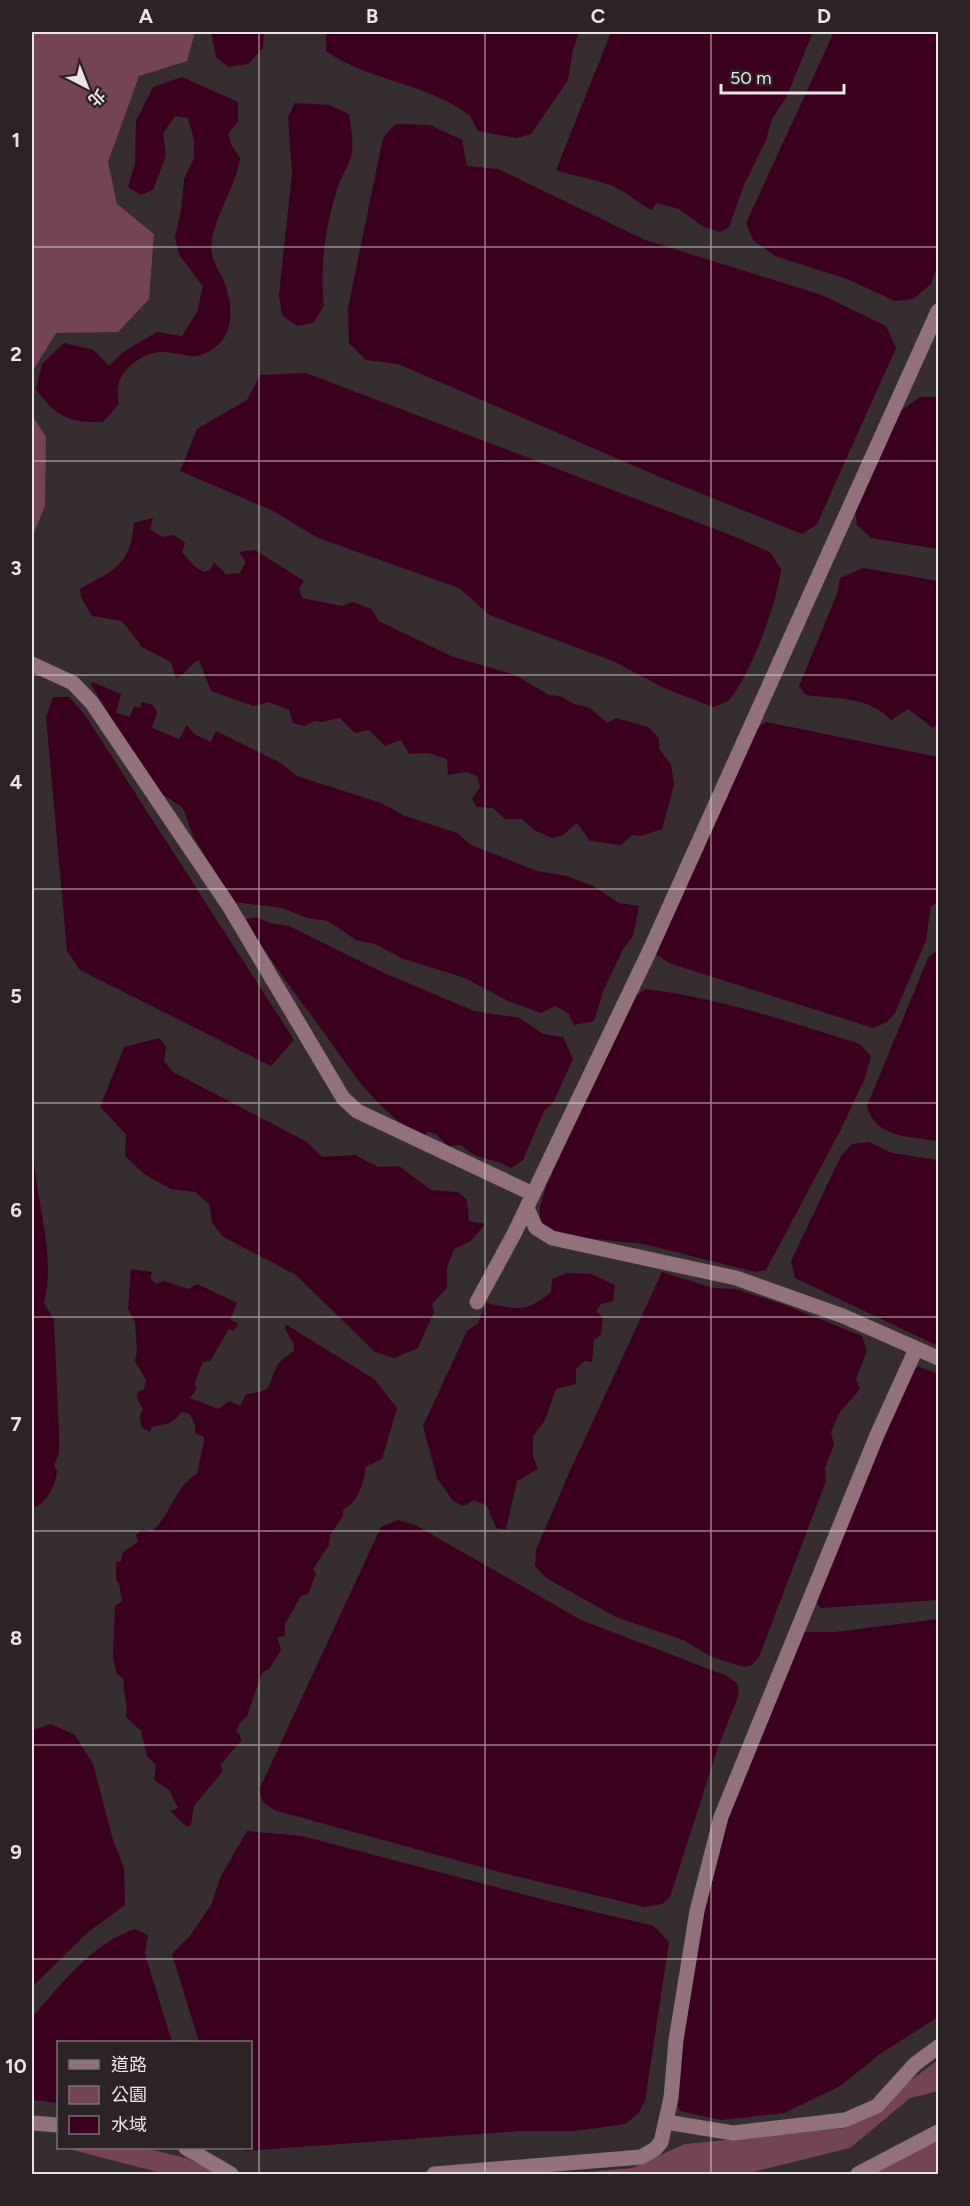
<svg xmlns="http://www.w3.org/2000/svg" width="970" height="2206" viewBox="0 0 970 2206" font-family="Figtree,'Noto Sans TC',sans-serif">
<rect width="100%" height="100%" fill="#362d30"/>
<path fill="#734456" d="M32 32H195L187 61 139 76 108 162 117 204 154 234 149 299 118 332 56 333 32 372Z
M32 415 46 437 45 506 32 538Z
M938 2060V2091L910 2098 850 2148 745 2174H564L632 2168 685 2144 846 2128Z
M938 2140V2174H867Z
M65 2148H143L186 2158 220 2174H165Z"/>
<path fill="#3a001d" d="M211 32H264L263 48 248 64 228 67 216 57Z
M326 32H579L573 50 568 80 531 134 517 138 478 131C475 126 473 119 469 115 427 83 368 81 326 51Z
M611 32H813L786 98 772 119 766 140 744 185 729 227 720 232 702 226 679 209 656 203 652 210C636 203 625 189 607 184 591 178 573 176 556 170Z
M834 32 938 33V265L931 284 913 299 895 301 847 279 775 256 753 240 746 223Z
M182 77 238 102V121L228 134 231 144 240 158C237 187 207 226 212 254 213 263 220 271 223 279 231 298 236 328 219 344 198 364 185 353 163 352 145 351 121 368 118 386 117 391 118 398 119 404L103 422C69 423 56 417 36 389L42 364 64 343 94 350 109 366 123 352 157 332 182 336 197 312 203 286 179 255 175 237 181 211 184 179 194 158V140L188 118 175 116 163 133 166 156 153 190 141 195 128 187 135 164 136 121 153 87Z
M295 103 329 105 349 114C351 128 355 146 350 160 347 169 341 177 338 186 326 224 319 267 324 306L313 323 297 326 282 315 279 295 292 173 288 117Z
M395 124 430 125 462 140 467 166 498 169 645 240 822 295 886 326 896 348 817 524 802 534 660 477 398 364 366 360 349 343 348 308 383 138Z
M306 373 733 536 770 552 781 569C777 604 752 671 730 699 726 703 719 705 713 707L666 689 613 661 489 615 459 588 318 538 273 511 180 471 197 429 247 400 260 375Z
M920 397H938V549L871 538 857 525 855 510 899 412Z
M153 518 150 529 162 537 174 535 185 543 182 552 194 566 204 572 210 570 214 562 226 574 240 573 246 562 239 552 255 550 304 581 299 589 302 598 342 606 353 602 371 609 379 621 451 656 515 675 549 695 560 696 574 704 590 708 607 723 616 718 648 727 659 738V749L671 764 674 785 662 829 641 836 632 835 621 845 590 841 577 823 563 835 552 838 534 830 522 819H505L493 808 477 807 472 799 480 787 477 776 467 772 448 775 447 759 428 753 409 754 401 740 385 746 369 730 355 733 340 718 322 722 314 721 305 726 293 723 289 710 269 702 254 706 211 691 199 660C189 664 186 675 176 678L171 662 142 647 122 621 92 616 81 597 80 589C114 569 130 567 134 523Z
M863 568 938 581V724L933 728 908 709 891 720C869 696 835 699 806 695L799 686 837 594 840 578Z
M92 682 121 694 116 713 130 717 134 706 140 708 142 702 153 705 157 712 152 728 179 739 187 725 194 734 211 742 216 731 281 763 297 776 381 803 405 816 457 833 471 845 537 871 567 876 593 886 619 903 639 906 633 936 623 949 604 989 594 1021 574 1025 568 1013 555 1006 541 1013 508 1001 465 978 401 958 375 944 356 940 328 921 307 918 282 908 234 902 193 836 183 808 155 789 91 685Z
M53 697H69L85 715 294 1040 271 1066 80 970 67 951 46 717Z
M766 722 938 757V902L931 906 926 940 895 1013 887 1022 873 1028 669 963 657 955 658 944 752 731Z
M257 917 270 923 289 926 382 972 474 1011 520 1018 543 1034 563 1037 573 1059 553 1103 544 1111 523 1160 511 1168C491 1156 480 1163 461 1145L448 1146 436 1134 428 1132 422 1138C375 1108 354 1075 322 1030 296 994 268 959 246 919Z
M938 949V1141C912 1137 874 1138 867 1106L928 958Z
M646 989C719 998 790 1022 860 1044L871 1056 865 1078 840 1131 766 1270 755 1272 644 1244 557 1235 540 1223V1207L547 1184 634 997Z
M159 1038 166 1047 164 1061 173 1072 307 1142 322 1157 355 1155 378 1167 399 1166 431 1190 458 1192 467 1200 469 1221 485 1224 471 1241 454 1249 447 1268V1288L432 1304 434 1312 418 1348 394 1358 375 1352 296 1275 222 1236 212 1222 209 1204 195 1192 171 1189 144 1174 125 1156 126 1134 100 1107 124 1047Z
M32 1083C36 1112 32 1141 35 1171 40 1214 55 1260 44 1303L54 1320 59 1435V1453L54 1466 57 1471C55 1486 47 1504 32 1508Z
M869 1142 892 1153 938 1160V1346L795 1278 791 1261 841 1156 852 1144Z
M131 1269 152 1272 150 1278 156 1284 164 1281 189 1289 197 1284 237 1303 230 1320 238 1323 234 1331 229 1329 210 1361 203 1362 195 1382 196 1390 190 1398 219 1409 229 1401 240 1406 246 1394C273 1391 267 1389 276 1368 279 1360 287 1356 294 1351V1344L285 1329V1324L374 1379 397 1408 382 1459 365 1467C365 1483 357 1503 343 1510V1516L330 1535 329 1545 313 1569 316 1574 308 1594 301 1596 285 1624V1636L277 1637 281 1650 270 1668 262 1673 247 1716 239 1724 236 1732 240 1735 241 1741 221 1764 222 1772 194 1806 191 1825 187 1827 170 1811 178 1808 169 1790 154 1780 156 1765 147 1756 141 1731 126 1717C129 1703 122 1693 124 1679L117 1674 113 1658 115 1606 122 1601 119 1584 116 1580V1562L121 1561 123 1552 138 1542 136 1535 143 1529 151 1532C171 1516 174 1487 197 1474L204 1441V1437L195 1433V1425L190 1414 181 1412C175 1423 164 1425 152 1427L150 1432 141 1427 140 1416 143 1409 137 1398 138 1392 144 1389 146 1380 135 1361 137 1351 135 1322 128 1309Z
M662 1272 713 1288 735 1289 782 1304 862 1336 867 1351 856 1379 860 1389 840 1412 831 1432 834 1445 825 1468 826 1481 759 1657 752 1665 744 1667 712 1657 683 1640 616 1617 546 1578 535 1566 536 1550 569 1473Z
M567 1273 591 1274 615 1285 613 1301 601 1304 596 1311 603 1317 601 1335 594 1340 592 1362 584 1361 576 1369V1384L556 1389 544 1422 533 1436V1457L538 1469 517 1481 506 1529 496 1528 487 1506 474 1500 463 1506 453 1501 437 1478 423 1426 467 1331 478 1323 486 1303C517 1309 525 1314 551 1292L552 1279Z
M919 1367 938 1374V1600L821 1608 813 1599 909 1369Z
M398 1520 415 1525 581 1620 727 1676 737 1683 739 1694 717 1750 670 1897 662 1904 645 1907 503 1873 274 1810 263 1802 259 1790 381 1527Z
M938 1619V2017L880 2054 840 2086 784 2113 721 2120 680 2111 672 2090 676 2039 722 1827 798 1632H835Z
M51 1724 75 1735 93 1764 113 1840 124 1868 125 1905 87 1933 32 1987V1730Z
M247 1831 302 1836 553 1902 654 1926 669 1942 645 2101 638 2114 625 2124 575 2131H521L245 2151 241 2148H250V2042H199L172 1954 190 1936 211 1905 221 1876Z
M135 1929 148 1935 145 1954 172 2042H58V2103L32 2100V2017C62 1984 91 1944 135 1929Z"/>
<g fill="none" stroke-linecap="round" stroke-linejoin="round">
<path stroke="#91717c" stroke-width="15" d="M32 664 73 683 92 703 229 906 343 1098 357 1111 533 1194
M527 1208 536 1228 552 1238 736 1278 843 1316 938 1358
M477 1302 514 1234 649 952 938 311
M666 2122 733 2133 845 2120 877 2106 915 2064 938 2047
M32 2123 58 2125
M186 2148 231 2174
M434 2174 641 2157 655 2149 661 2142 671 2098 676 2040 697 1911 721 1817 877 1435 916 1349
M858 2174 938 2132"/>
</g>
<path fill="none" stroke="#eae4e6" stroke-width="1.5" stroke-opacity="0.55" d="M259 32V2174M485 32V2174M711 32V2174M32 247H938M32 461H938M32 675H938M32 889H938M32 1103H938M32 1317H938M32 1531H938M32 1745H938M32 1959H938"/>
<rect width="970" height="2206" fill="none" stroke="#2c2326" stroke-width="66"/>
<rect x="57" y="2041" width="195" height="108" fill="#2c2326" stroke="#787073" stroke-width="1.5"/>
<rect x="69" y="2060" width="30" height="9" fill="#91717c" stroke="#787073" stroke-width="1.5"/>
<text x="111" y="2071" font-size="18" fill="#eae4e6">道路</text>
<rect x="69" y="2086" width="30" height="18" fill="#734456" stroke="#787073" stroke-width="1.5"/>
<text x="111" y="2101" font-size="18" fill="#eae4e6">公園</text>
<rect x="69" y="2116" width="30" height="18" fill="#3a001d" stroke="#787073" stroke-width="1.5"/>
<text x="111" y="2131" font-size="18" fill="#eae4e6">水域</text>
<g transform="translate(87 87) rotate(138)" stroke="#2c2326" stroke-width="4.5" paint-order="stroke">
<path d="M0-4.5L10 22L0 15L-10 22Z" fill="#eae4e6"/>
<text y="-9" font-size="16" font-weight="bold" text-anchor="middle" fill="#eae4e6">北</text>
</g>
<path d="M721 84v9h123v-9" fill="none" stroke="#eae4e6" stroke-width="3"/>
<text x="730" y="84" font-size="18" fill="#eae4e6" stroke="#2c2326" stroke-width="4.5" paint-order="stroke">50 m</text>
<rect x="33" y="33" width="904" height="2140" fill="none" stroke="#eae4e6" stroke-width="2"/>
<g font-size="20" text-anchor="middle" font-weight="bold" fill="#eae4e6">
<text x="146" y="23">A</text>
<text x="372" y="23">B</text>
<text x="598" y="23">C</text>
<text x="824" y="23">D</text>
<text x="16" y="147">1</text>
<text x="16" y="361">2</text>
<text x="16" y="575">3</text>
<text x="16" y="789">4</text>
<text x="16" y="1003">5</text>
<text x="16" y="1217">6</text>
<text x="16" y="1431">7</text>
<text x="16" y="1645">8</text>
<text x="16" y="1859">9</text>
<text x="16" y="2073">10</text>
</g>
</svg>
